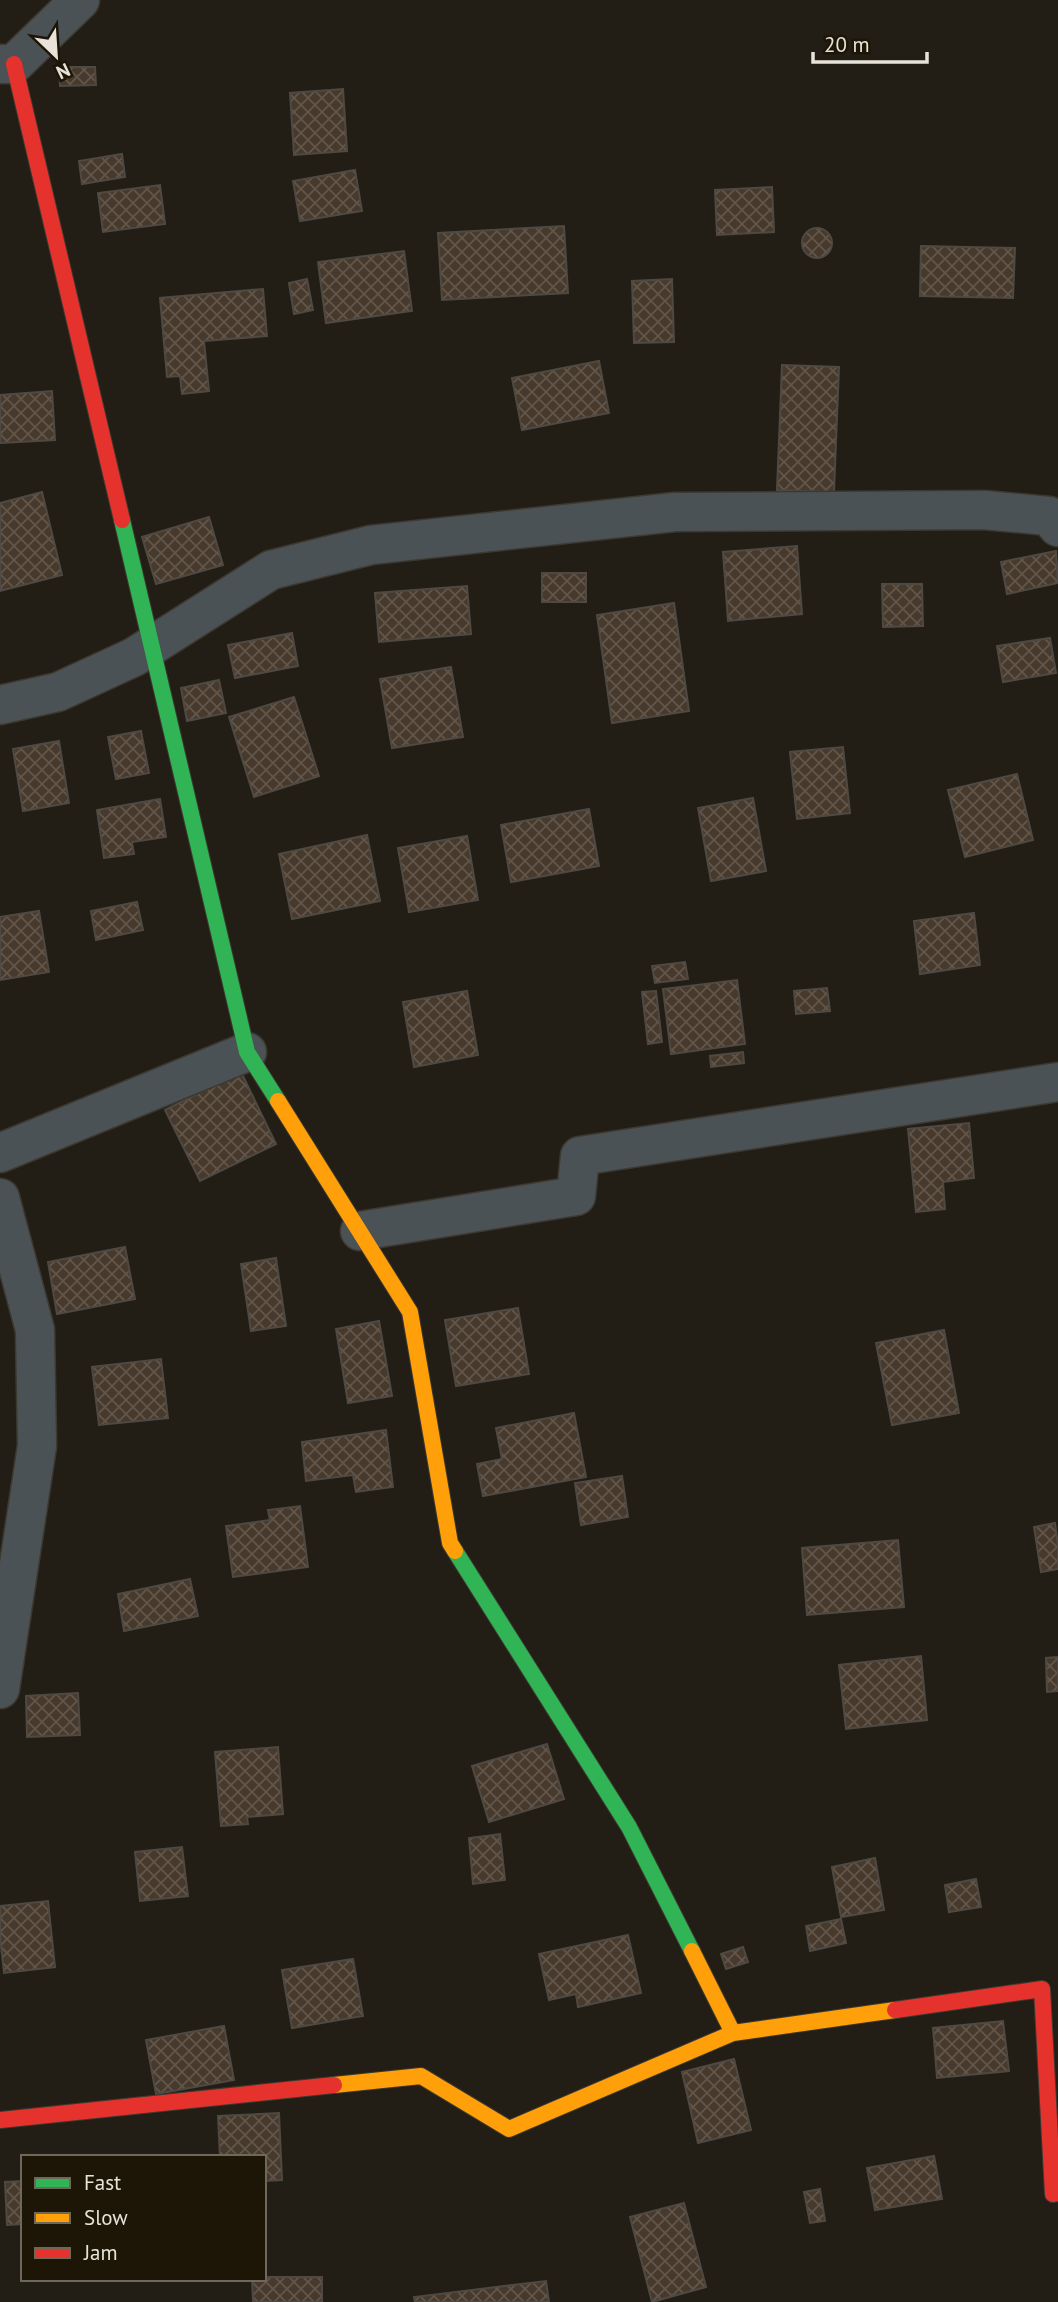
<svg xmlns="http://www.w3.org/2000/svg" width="1058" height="2302" viewBox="0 0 1058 2302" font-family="'PT Sans',sans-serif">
<defs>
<pattern id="building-cross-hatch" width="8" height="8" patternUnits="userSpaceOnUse" patternTransform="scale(1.75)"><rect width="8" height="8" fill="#473a2d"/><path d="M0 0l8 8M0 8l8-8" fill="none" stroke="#62564b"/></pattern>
</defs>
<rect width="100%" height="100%" fill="#221e15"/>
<path fill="url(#building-cross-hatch)" stroke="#4f4943" stroke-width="2" d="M59 67H95L96 85 60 86Z
M343 89 347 151 294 155 290 93Z
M122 154 125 177 82 184 79 161Z
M355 170 362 211 300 221 293 181Z
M160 185 165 224 103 232 98 193Z
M772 187 774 232 717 235 715 190Z
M564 226 568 293 442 300 438 233Z
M802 243a15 15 0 1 1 30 0a15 15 0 1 1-30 0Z
M921 246 1015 248 1013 298 920 296Z
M404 251 412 311 326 323 318 262Z
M307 279 313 310 294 314 289 283Z
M672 279 674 342 634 343 632 281Z
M263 289 267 336 204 341 209 391 182 394 180 376 167 377 160 298Z
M599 361 609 413 522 430 512 378Z
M782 365 839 367 834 492 777 490Z
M52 391 55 440 0 443V395Z
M42 492 62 575 0 591V503Z
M209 517 223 565 156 584 142 537Z
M797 546 802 614 728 621 723 552Z
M1056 551 1058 583 1007 594 1001 562Z
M542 573H586V602H542Z
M882 584H922L923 626 883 627Z
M467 586 471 634 379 642 375 593Z
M674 603 689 711 612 723 597 615Z
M292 633 298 666 235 678 228 645Z
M1050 638 1056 673 1003 682 997 646Z
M451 667 463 737 392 748 380 679Z
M219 680 226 713 187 721 181 688Z
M294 697 319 776 254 797 229 717Z
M141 731 149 773 116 779 108 737Z
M59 741 69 803 23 811 13 749Z
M843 747 850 813 797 819 790 752Z
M1017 774 1033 840 965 857 948 790Z
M753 798 766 871 711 881 698 808Z
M160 799 166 837 132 842 134 854 104 858 97 810Z
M589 809 599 866 511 882 501 825Z
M367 835 380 901 292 919 279 854Z
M467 836 478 900 409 912 398 848Z
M137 902 143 930 96 940 91 911Z
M39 911 49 972 0 980V917Z
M974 913 980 965 920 974 914 921Z
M685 962 688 979 655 983 652 966Z
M737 980 745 1044 671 1054 663 989Z
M827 988 830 1011 796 1014 794 991Z
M467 991 478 1055 414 1067 403 1002Z
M656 991 662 1042 648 1044 642 992Z
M743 1052 744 1063 711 1067 710 1056Z
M241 1072 276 1144 200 1181 165 1110Z
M969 1123 974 1178 943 1182 945 1209 916 1212 908 1129Z
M125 1247 135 1299 57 1314 48 1262Z
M276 1258 286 1326 251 1331 241 1264Z
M518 1308 529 1374 456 1386 445 1320Z
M379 1321 392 1396 348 1403 336 1329Z
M944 1330 959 1413 892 1425 876 1343Z
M161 1359 168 1418 99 1425 92 1367Z
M574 1413 586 1477 483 1496 477 1464 502 1459 496 1428Z
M386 1430 393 1487 356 1492 353 1475 306 1481 302 1442Z
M622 1476 628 1517 581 1525 575 1483Z
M300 1506 308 1567 233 1577 226 1526 270 1520 268 1510Z
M1055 1523 1058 1545V1569L1041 1572 1034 1527Z
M898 1540 904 1607 807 1615 802 1548Z
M190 1579 198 1616 124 1631 118 1594Z
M921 1656 927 1720 846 1729 839 1665Z
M1058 1657V1691L1047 1692 1046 1658Z
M78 1693 80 1735 27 1737 26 1696Z
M547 1744 564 1799 489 1822 472 1766Z
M278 1747 283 1814 247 1817 248 1824 221 1826 215 1752Z
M500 1834 505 1880 473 1884 469 1838Z
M182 1847 188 1896 140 1901 135 1852Z
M875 1858 884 1910 841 1917 832 1867Z
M976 1879 981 1907 949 1912 945 1885Z
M48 1901 55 1967 4 1973 0 1937V1906Z
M841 1919 846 1943 810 1951 806 1926Z
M628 1935 641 1993 578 2007 576 1994 549 2000 539 1954Z
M743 1947 748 1962 726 1969 721 1954Z
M353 1959 363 2016 292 2028 282 1970Z
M1003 2021 1009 2071 937 2078 933 2028Z
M224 2026 234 2080 156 2094 146 2040Z
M734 2059 751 2130 698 2143 682 2072Z
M279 2113 282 2180 264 2181V2157H220L218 2116Z
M934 2156 942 2199 875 2210 867 2168Z
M23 2181V2224L7 2225 5 2182Z
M820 2189 825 2221 810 2223 804 2192Z
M684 2203 706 2287 652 2302 630 2217Z
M264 2277H322V2302H253L252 2279H264Z
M546 2281 549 2302H415L414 2297Z"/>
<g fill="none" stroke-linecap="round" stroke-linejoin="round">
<defs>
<path id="street" d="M0 64H14L80 0
M0 705 58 692 134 657 271 570 371 545 675 512 984 510 1049 516 1058 527
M0 1153 247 1052
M0 1198 35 1330 37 1446 0 1689
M360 1231 576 1196 580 1156 1058 1082"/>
<path id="fast" d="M122 520 247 1052 278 1101
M455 1551 629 1827 692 1951"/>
<path id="slow" d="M278 1101 410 1312 450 1543 455 1551
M692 1951 733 2033
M334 2085 421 2076 509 2129 733 2033 895 2010"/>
<path id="jam" d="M14 64 122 520
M895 2010 1042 1989 1053 2194 1058 2193
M0 2120 334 2085"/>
</defs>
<use href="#street" stroke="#3d3931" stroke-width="41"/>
<use href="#fast" stroke="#3d3931" stroke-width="18"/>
<use href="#slow" stroke="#3d3931" stroke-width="18"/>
<use href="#jam" stroke="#3d3931" stroke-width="18"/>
<use href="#street" stroke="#4b5256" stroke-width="38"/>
<use href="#fast" stroke="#30b455" stroke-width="16"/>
<use href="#slow" stroke="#ff9f0a" stroke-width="16"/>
<use href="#jam" stroke="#e5322d" stroke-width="16"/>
</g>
<rect x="21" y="2155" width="245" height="126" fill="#1d1607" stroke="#6e685b" stroke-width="2"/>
<rect x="35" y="2178" width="35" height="10" fill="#30b455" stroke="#6e685b" stroke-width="2"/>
<text x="84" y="2190" font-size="21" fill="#e7e3d8">Fast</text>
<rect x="35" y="2213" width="35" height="10" fill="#ff9f0a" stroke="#6e685b" stroke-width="2"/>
<text x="84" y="2225" font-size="21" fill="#e7e3d8">Slow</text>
<rect x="35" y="2248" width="35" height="10" fill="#e5322d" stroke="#6e685b" stroke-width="2"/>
<text x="84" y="2260" font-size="21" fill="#e7e3d8">Jam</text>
<g transform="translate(56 56) rotate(155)" stroke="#1d1607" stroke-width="5" paint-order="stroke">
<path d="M0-5L12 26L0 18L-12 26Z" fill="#e7e3d8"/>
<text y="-10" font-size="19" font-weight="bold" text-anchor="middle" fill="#e7e3d8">N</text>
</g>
<path d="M813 52v10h114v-10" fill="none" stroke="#e7e3d8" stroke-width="3.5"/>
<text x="824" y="52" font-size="21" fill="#e7e3d8" stroke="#1d1607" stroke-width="5" paint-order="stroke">20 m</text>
</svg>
